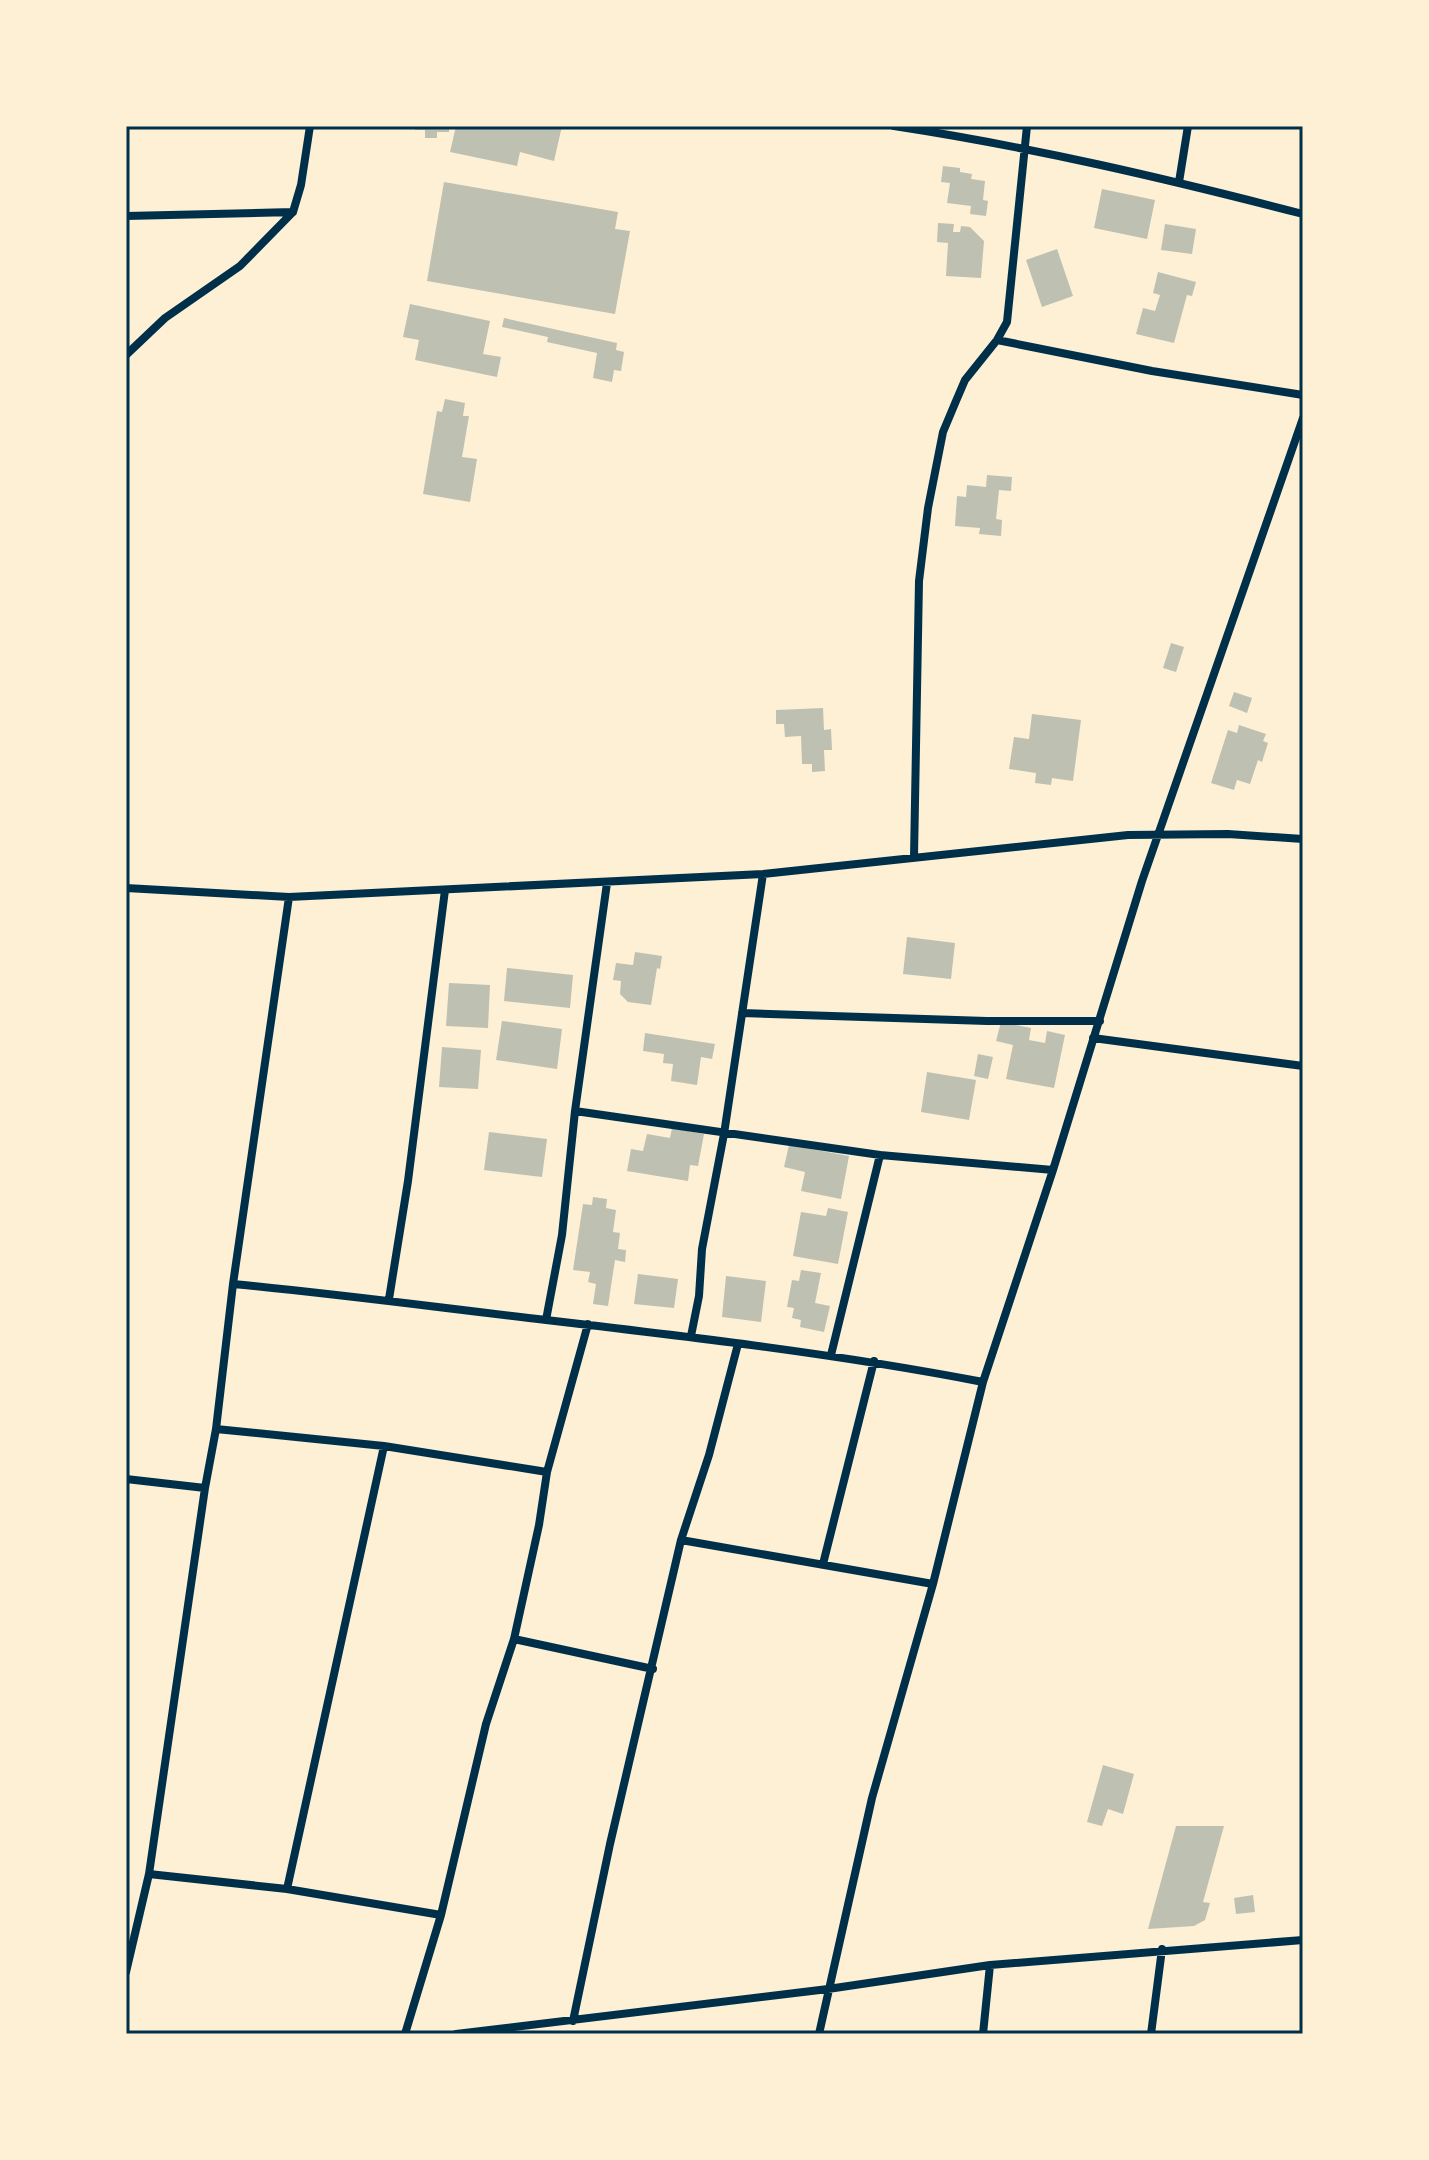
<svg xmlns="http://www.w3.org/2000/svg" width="1429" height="2160" viewBox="0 0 1429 2160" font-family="Georgia,serif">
<rect width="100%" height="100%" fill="#fdf0d5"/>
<path fill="#bec0b2" d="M415 126H449V132H437V138H425V130H415Z
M456 126H562L554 161 520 152 517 166 450 152Z
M943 166 960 168V172L972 174 971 179 985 181 983 200 988 201 986 216 970 214 971 206 947 203 950 183 941 182Z
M444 182 618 212 615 229 630 231 615 314 427 281Z
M1102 189 1155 200 1147 239 1094 228Z
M938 223 954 224 953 232H960L961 226 970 227 984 241 981 278 946 276 948 243 937 242Z
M1165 224 1196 229 1192 254 1161 250Z
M1057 249 1073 296 1042 307 1026 260Z
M1158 272 1196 282 1192 296 1187 295 1174 343 1136 334 1143 308 1155 311 1160 295 1153 293Z
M410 304 490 321 483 354 501 357 497 377 415 360 419 340 403 337Z
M504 318 617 343 616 350 624 352 621 371 614 370 612 382 593 378 597 353 547 342 548 337 502 327Z
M445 399 465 403 463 416H469L462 457 477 459 470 502 423 494 437 411 442 412Z
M987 475 1012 477 1011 491 999 490 996 519 1002 520 1001 536 979 534 980 528 955 526 957 496 966 497 967 485 986 487Z
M1171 643 1184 647 1176 672 1163 668Z
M1234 692 1252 698 1247 713 1229 706Z
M823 708 824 730 831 729 832 750H824L825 771 812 772V764H802L801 736 785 737 784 724H776V710Z
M1032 714 1081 720 1073 781 1052 778 1051 785 1035 783 1036 773 1009 769 1014 737 1029 739Z
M1239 725 1266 734 1263 741 1268 743 1262 762 1258 760 1250 784 1237 780 1234 790 1211 783 1228 730 1237 733Z
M907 937 955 943 951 979 903 974Z
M635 952 662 956 660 969 657 968 651 1005 628 1002 620 994 621 981 613 980 616 963 633 965Z
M507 968 573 975 570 1008 504 1001Z
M449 983 490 985 488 1028 446 1026Z
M502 1021 562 1029 557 1069 496 1060Z
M1001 1022 1031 1028 1029 1040 1045 1043 1047 1031 1065 1035 1054 1088 1006 1079 1013 1045 996 1041Z
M645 1033 715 1044 712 1059 701 1057 697 1085 671 1081 673 1064 663 1063 664 1054 643 1051Z
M442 1047 481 1050 478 1089 439 1087Z
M978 1054 993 1057 988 1079 974 1076Z
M927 1072 976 1080 969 1120 921 1112Z
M672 1128 704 1134 698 1166 690 1165 688 1181 627 1171 631 1149 643 1151 647 1134 670 1138Z
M489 1132 547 1139 542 1177 484 1170Z
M789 1145 849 1156 841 1199 801 1191 805 1172 784 1167Z
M593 1197 607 1199 606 1208 616 1210 613 1232 620 1233 618 1249 626 1250 625 1262 615 1260 608 1306 593 1304 596 1284 588 1282 590 1272 573 1270 583 1204 592 1205Z
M828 1208 848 1212 838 1264 793 1256 801 1212 826 1216Z
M801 1270 821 1273 815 1303 830 1306 824 1332 800 1327 801 1320 792 1318 794 1308 787 1307 792 1280 799 1281Z
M638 1274 678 1279 674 1308 634 1304Z
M726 1276 766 1281 761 1322 722 1317Z
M1103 1765 1134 1774 1123 1814 1108 1809 1102 1826 1087 1822Z
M1176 1826H1224L1203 1902 1210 1903 1205 1920 1194 1926 1148 1929Z
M1253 1895 1255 1912 1236 1914 1234 1898Z"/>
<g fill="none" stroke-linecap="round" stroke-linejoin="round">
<path stroke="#003049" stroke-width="8" d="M894 126C1032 147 1168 179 1303 214
M1179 182 1188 126
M126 216 293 212
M997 340 1152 371 1303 395
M126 355 165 318 240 266 293 212 301 185 310 126
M914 857 919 581 928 508 943 432 956 401 965 380 997 340 1007 322 1027 126
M126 888 289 897 763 874 1128 835 1228 834 1303 839
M742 1013 987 1021H1100
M1093 1038 1303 1066
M575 1111 880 1155 1053 1170
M233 1284C338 1294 442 1308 546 1320 692 1337 838 1354 983 1382
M389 1299 408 1181 445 890
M546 1320 562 1235 575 1111 607 883
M691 1336 699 1296 702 1249 724 1134 763 874
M831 1355 880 1155
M216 1429 384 1446 547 1472
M126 1479 205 1488
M681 1540 933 1584
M823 1564 874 1361
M514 1639 653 1669
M149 1874 287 1889 441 1915
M287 1889 384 1446
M126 1972 149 1874 205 1488 216 1429 233 1284 289 897
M573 2021 610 1844 681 1540 709 1455 738 1344
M405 2034 441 1915 486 1724 514 1639 539 1525 547 1472 588 1324
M456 2034 828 1989 990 1965 1303 1940
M819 2034 872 1798 933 1584 983 1382 1053 1170 1142 881 1303 418
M983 2034 990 1965
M1151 2034 1162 1949"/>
</g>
<rect width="1429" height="2160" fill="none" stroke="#fdf0d5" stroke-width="256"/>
<rect x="128" y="128" width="1173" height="1904" fill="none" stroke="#003049" stroke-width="3"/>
</svg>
